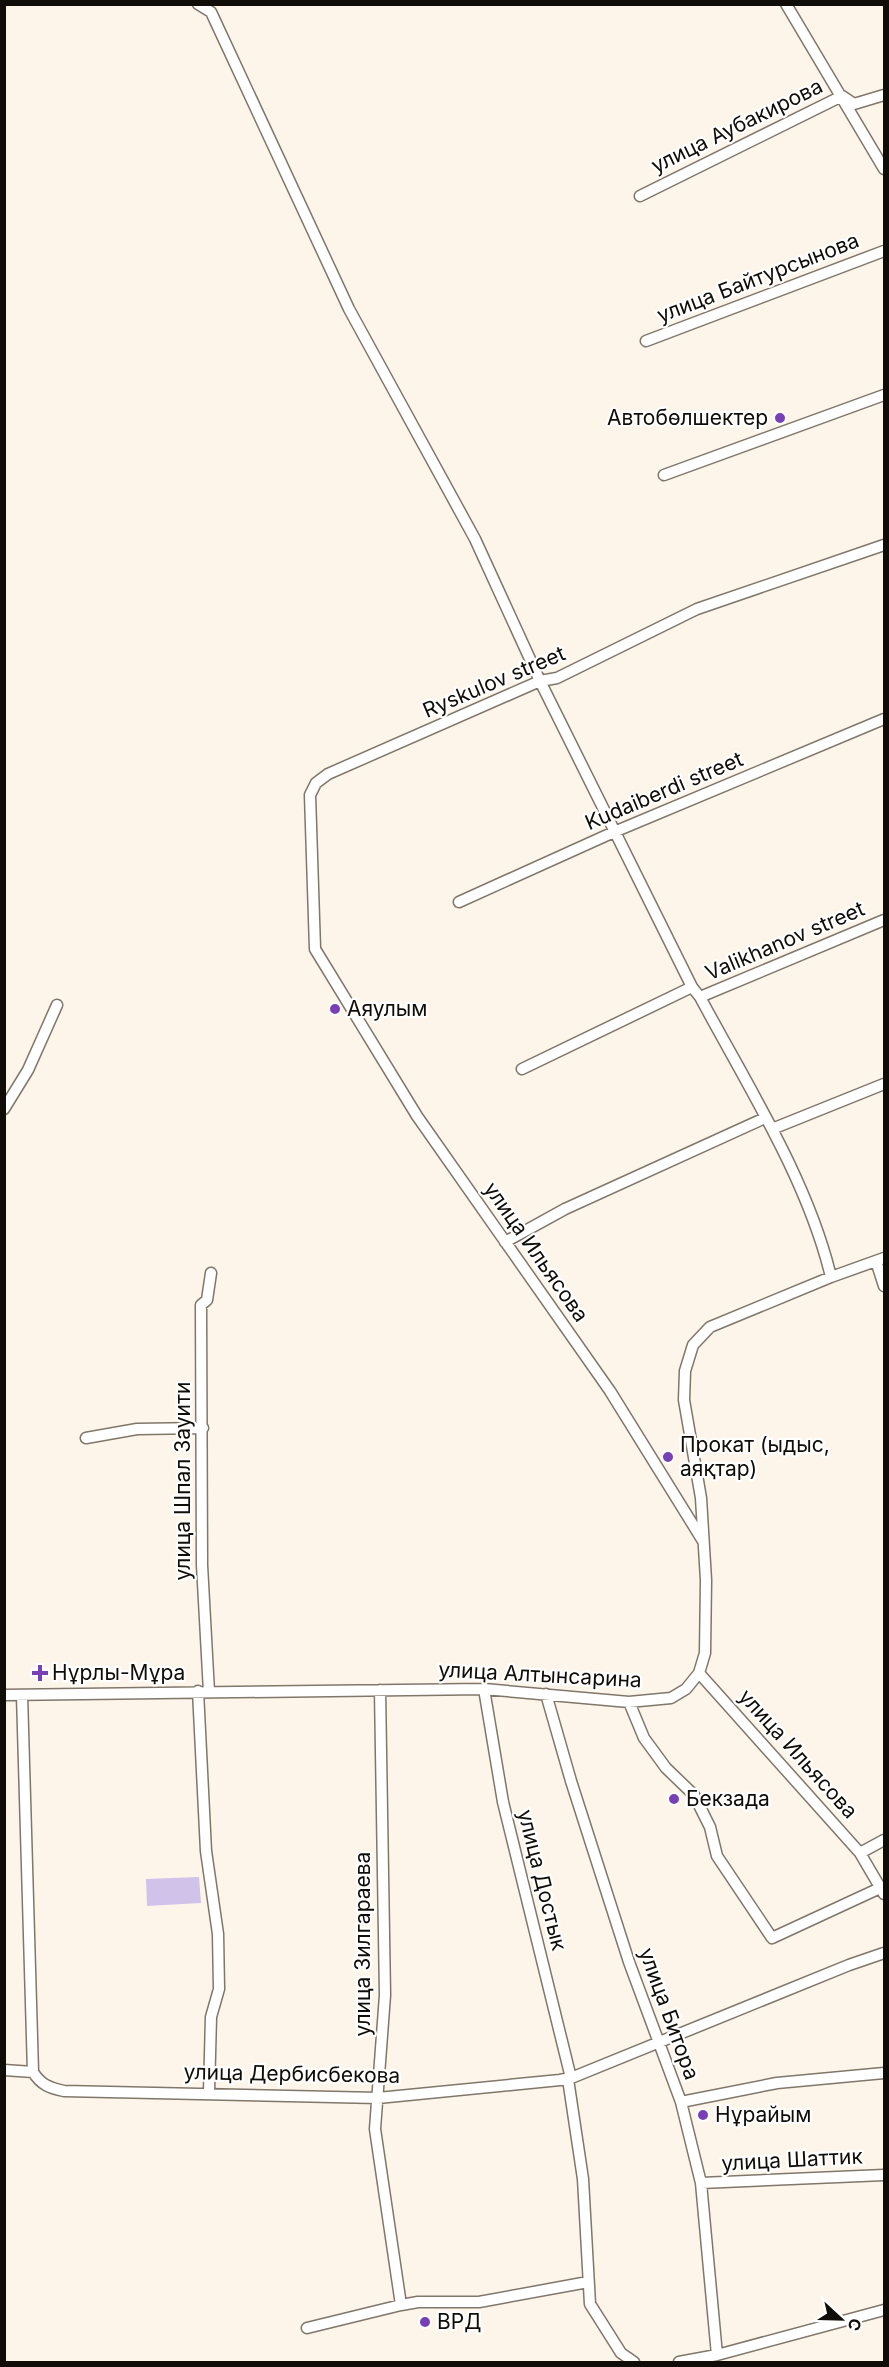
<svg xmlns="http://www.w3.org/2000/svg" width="889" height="2367" viewBox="0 0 889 2367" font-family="Inter,sans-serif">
<rect width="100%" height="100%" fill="#fef5ea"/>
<path fill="#d1c2ea" d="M199 1877 201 1903 147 1906 146 1879Z"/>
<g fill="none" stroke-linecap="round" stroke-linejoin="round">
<defs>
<path id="street" d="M198 4 211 12 349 309 475 539 540 681 692 987 700 997C747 1085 808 1180 831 1277
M786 4 884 169
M640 196 842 96 854 104 884 95
M646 341 884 251
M664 475 884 395
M459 902 614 832 884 719
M700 997 884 920
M522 1069 692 987
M4 1109 28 1070 57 1005
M772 1129 884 1084
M505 1242 565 1209 765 1118
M876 1261 884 1286
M86 1438 137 1429 203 1428
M703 1541 610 1391 417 1116 315 949 310 795 316 783 328 774 540 681 557 678 697 609 884 545
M699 1673 860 1853 884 1894
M484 1689 503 1802 571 2078
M380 1690 385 1995 375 2129 401 2305
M198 1691 206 1851 218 1934 219 1989 211 2017 209 2092
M209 1692 202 1565 201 1305 207 1300 211 1273
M546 1694 571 1781 629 1962 681 2102 701 2183 717 2355
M4 1695 484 1689 629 1702 671 1698 686 1689 699 1673 705 1653 706 1580 701 1498 684 1400 685 1371 693 1345 710 1327 831 1277 884 1258
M22 1695 33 2072
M629 1702 644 1738 666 1768 694 1795 710 1827 717 1856 772 1938 880 1888
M860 1853 884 1840
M4 2070 33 2072C41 2085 50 2088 64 2091L378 2098 560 2080 571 2078 849 1965 884 1953
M568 2079 583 2179 590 2304 621 2353 634 2362
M681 2102 777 2083 884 2073
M701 2183 884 2175
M307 2328 401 2305 418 2302H479L588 2282
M679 2362 717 2355 884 2310"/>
</defs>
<use href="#street" stroke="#80766a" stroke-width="13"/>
<use href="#street" stroke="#fff" stroke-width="10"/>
</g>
<g fill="#7840b7" stroke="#fff" stroke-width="2">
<circle cx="780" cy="418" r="6"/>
<circle cx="335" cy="1009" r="6"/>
<circle cx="668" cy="1457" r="6"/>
<path d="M37 1664h6v6h6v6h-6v6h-6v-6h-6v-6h6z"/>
<circle cx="674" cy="1799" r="6"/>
<circle cx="703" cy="2115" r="6"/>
<circle cx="425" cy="2322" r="6"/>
</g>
<g text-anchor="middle" stroke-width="4.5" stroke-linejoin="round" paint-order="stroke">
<g font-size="21" fill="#100d08" stroke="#fff">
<text transform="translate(737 126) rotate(-26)" y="7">улица Аубакирова</text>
<text transform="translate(758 278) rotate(-21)" y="7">улица Байтурсынова</text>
<text transform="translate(494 682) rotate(-23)" y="7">Ryskulov street</text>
<text transform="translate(664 791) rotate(-23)" y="7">Kudaiberdi street</text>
<text transform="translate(785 941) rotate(-23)" y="7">Valikhanov street</text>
<text transform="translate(536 1252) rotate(55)" y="7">улица Ильясова</text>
<text transform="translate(183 1481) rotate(-90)" y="7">улица Шпал Зауити</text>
<text transform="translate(540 1675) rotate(3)" y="7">улица Алтынсарина</text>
<text transform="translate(798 1754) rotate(48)" y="7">улица Ильясова</text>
<text transform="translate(542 1880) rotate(76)" y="7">улица Достык</text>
<text transform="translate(363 1944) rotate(-90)" y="7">улица Зилгараева</text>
<text transform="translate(669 2014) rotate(70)" y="7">улица Битора</text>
<text transform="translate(292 2074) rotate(1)" y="7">улица Дербисбекова</text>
<text transform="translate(792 2160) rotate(-3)" y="7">улица Шаттик</text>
</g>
<g font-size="21" fill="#100d08" stroke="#fff" text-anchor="start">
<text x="768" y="425" text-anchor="end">Автобөлшектер</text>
<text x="347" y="1016">Аяулым</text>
<text x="680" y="1452">Прокат (ыдыс,<tspan x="680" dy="24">аяқтар)</tspan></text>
<text x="52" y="1680">Нұрлы-Мұра</text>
<text x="686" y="1806">Бекзада</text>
<text x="715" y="2122">Нұрайым</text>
<text x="437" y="2329">ВРД</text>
</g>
</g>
<rect width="889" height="2367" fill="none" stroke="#100d08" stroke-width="12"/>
<g transform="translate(841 2319) rotate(112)" stroke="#ffffff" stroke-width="4.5" paint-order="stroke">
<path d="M0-4.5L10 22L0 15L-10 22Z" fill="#100d08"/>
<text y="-9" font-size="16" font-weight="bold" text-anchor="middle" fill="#100d08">С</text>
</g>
</svg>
